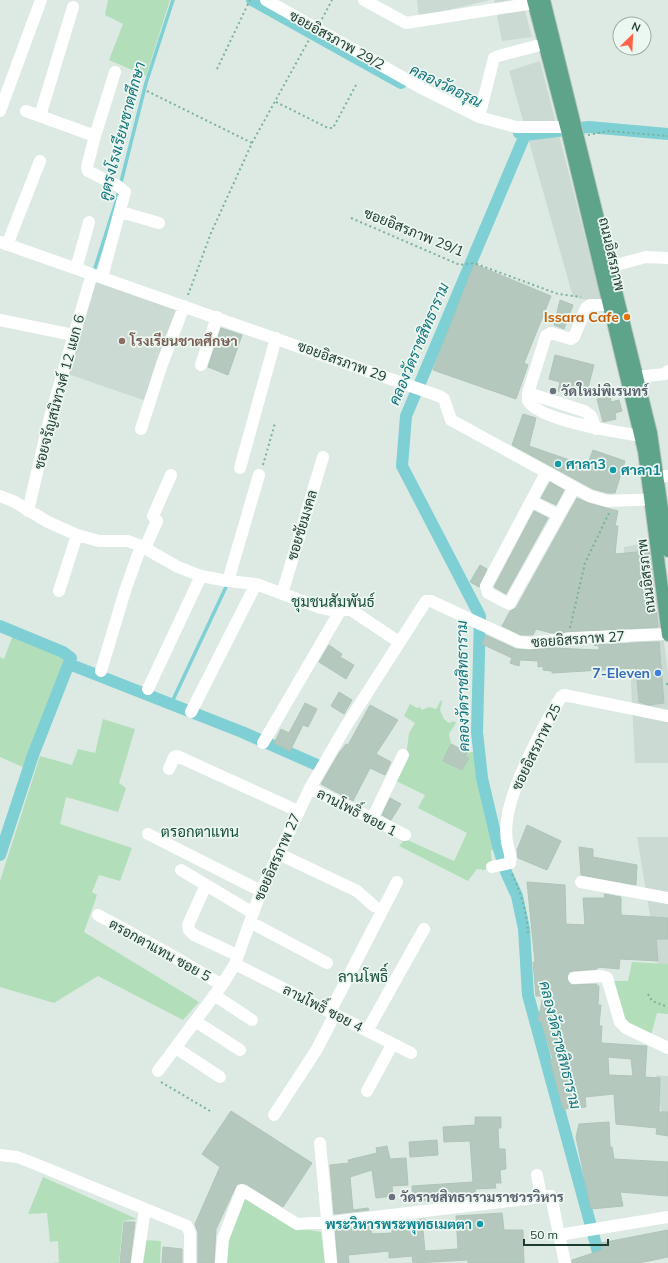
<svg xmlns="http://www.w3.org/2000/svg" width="668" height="1263" viewBox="0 0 668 1263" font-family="Mulish,Sarabun,sans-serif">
<rect width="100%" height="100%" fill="#ddeae3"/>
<path fill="#cbdad2" d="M417 0H490L419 17Z
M494 0H522L532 37 502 41Z
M540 61 602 303 573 297 509 71Z
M93 278 180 308 146 401 68 374Z
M651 542 668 673V763H635L624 547Z
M637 837H668V964H658Z
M656 1075 668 1076V1117H662Z"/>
<path fill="#b3deba" d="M108 0H170L146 76 109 60 123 24 105 15Z
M13 635 66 658 25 768 0 757V657L4 659Z
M441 700 442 702 440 710 444 719 449 723 454 721 456 723 449 734 451 744 443 761 462 770 469 758 465 756 467 752H474L494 849 491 851 492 867 484 870 477 869 468 881 399 846 405 839 454 861 467 833 418 808 425 795 394 780 407 749 409 733 415 723 404 716 410 704 417 708 420 707 422 710 429 707 436 709Z
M103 719 135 729 119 783 126 788 118 812 66 797 60 824 132 848 120 881 99 875 92 892 97 895 84 932 199 1002 183 1020 98 976 54 1003 0 987V881L40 756 72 765 78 749 95 753Z
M632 962 668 964V1014L657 1013 651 1035 630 1027 620 1016 614 981H628Z
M43 1177 137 1219 123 1221 119 1263H53L59 1262 58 1241 50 1242 47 1213 28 1214Z
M244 1196C268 1211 291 1228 321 1232L325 1263H225L226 1242Z
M143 1240 161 1241 160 1263H139Z"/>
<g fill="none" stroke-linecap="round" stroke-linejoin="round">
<path stroke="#7ed0d5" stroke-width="3.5" d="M95 268 116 202 146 83 173 0
M171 704 226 587"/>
<path stroke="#7ed0d5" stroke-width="12" d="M252 0 401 83
M519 133 525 135 589 127 668 134
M525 135 406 416 402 466 480 616 477 732 482 778 498 846 506 872 517 896 524 929 528 995 601 1263
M0 626 63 652 71 658 33 755 0 855
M69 664 242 732 317 765"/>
</g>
<path fill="#b5c8be" stroke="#afc4b9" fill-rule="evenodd" d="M474 264 551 296 524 363 528 365 516 399 433 370Z
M560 300 573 305 564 329 554 325Z
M221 328 242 335 228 375 208 367Z
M555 355 594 365 588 388 578 385 576 395 558 391 560 382 549 379Z
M610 396 611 402 619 400 622 411 615 413 616 419 603 422 597 399Z
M523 414 536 418 529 446 587 466 593 450 625 461 615 493H608L593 489 512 445Z
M550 482 564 490 556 505 541 498Z
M577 498 588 503 618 511 615 526H618L615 554 649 551 658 627 551 633 536 629 533 635H521L502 626 510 611 516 608Z
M534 511 548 518 506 594 494 587Z
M480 565 487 569 479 587 470 582Z
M486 635 516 649 529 650 553 648 599 650V646L594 645 659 642 664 703 649 705 639 702 636 668 552 673V671L543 670V666L538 667V661L520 660 519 666 510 663 512 658 482 644Z
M329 645 342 654 340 657 354 665 346 679 319 662Z
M339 692 352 700 344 714 331 706Z
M305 703 317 709 308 727 303 725 290 751 274 743 281 729 289 733Z
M370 705 398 720 376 754 391 762 385 775 370 768 353 801 321 784 339 753 346 744 348 745Z
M451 744 467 752 465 756 469 758 462 770 443 761Z
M390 798 401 804 391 820 382 815Z
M527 825 561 841 547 870 518 858 517 850Z
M579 847 593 849V857L637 865 636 885 581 875Z
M527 882 565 885 566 924 585 925 583 898H605L604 894 621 897V915L668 918V939H656L658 961 620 959 619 969 598 967 597 969 573 971 569 972 567 978 571 985 597 984 596 986H599L598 1005H601L599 1026H602L601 1043 647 1046 645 1077 660 1078 659 1112H668V1136L656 1134 657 1128 616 1124 614 1094 585 1097 586 1107 563 1109 550 1060 553 1059 541 1021H538L543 996H536L533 962H535ZM608 1057 631 1059 633 1076 609 1075Z
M231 1111 312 1163 283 1207 246 1184H237L216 1229 214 1263H198V1233L195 1224 220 1167 202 1154Z
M475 1117H501V1128H498L499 1149H505L506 1169 500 1170 501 1183H495L496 1188 475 1189 476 1197 413 1201 412 1186 473 1182 470 1141 444 1142 443 1127 475 1125Z
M609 1122 610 1147H612L614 1159 668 1162V1196L620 1192 623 1206 591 1209 576 1137 579 1124Z
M437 1140 438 1155 410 1157 409 1142Z
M387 1146 390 1159 406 1158 408 1185 392 1186 393 1196 376 1198 372 1170 350 1177 353 1210 368 1208 369 1210 334 1214 330 1165 349 1163 348 1160 377 1153 376 1148Z
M502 1213 504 1230H523L524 1263H468V1260L413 1263 412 1256 389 1258V1251L348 1255 349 1263H338L335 1229 370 1225 372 1234 392 1233 391 1223 425 1219 426 1230H423L425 1251 458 1249 456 1216Z
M124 1222H135L130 1263H120Z
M668 1230V1257L639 1263H572V1260L602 1250 601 1243Z
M163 1247 182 1249V1263H162Z"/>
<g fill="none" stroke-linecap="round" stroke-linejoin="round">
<defs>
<path id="major" d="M533 0 569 138 644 451 668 635
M544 0 651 433 668 551"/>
</defs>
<use href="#major" stroke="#bbc4c1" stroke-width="14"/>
<path stroke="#7ab19a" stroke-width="2" stroke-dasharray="2 3" stroke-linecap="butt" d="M322 19 332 0
M217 69 250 0
M147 91 252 143
M276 102 328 128H333L356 85
M588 135 608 131 668 136
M351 218 460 265 474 263 558 294 581 297
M188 295 211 233 252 143 310 38
M263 465 275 423
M570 628 585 563 610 511
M666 684H668
M512 874C521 893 527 913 528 933
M648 994 652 1001 668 1007
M161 1082 210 1111"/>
<path stroke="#fff" stroke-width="12" d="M266 0 425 90 479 117 516 127H566
M364 0 406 23 534 3
M0 111 41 0
M26 111 95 136
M40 116 73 7
M479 117 494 58 498 56 544 44
M121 212 159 223
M0 242 439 396 444 399 451 420 590 496 607 501 660 499
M7 245 40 161
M76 269 89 222
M601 269 646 257 668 258
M102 277 125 192 118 186 88 171 87 167 95 136 115 72
M608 305H590L586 308 574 337 571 339 551 333 546 336 528 393V401C541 421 616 432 641 436
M0 320 73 335
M201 365 217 317
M637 377 665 374 668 371
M528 393 584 411 591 416 596 429
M141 429 162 364 184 306
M240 468 276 338
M546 473 486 586 488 593 509 604 574 488
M657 477 668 476
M0 496 13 501 48 522 77 535 99 541H128L141 546 178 567 201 576 228 581 256 584 321 608 330 610H351L399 642
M533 502 558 515
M28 511 50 417 92 274
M145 548 157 521 153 516 171 475
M228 581 259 475
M59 591 77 535
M282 594 323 457
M101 671 125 591 141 546
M148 689 201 576
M191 712 256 584
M263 743 340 611
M169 769 174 757 177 756 298 811
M310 788 405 835
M372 819 403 755
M148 834 261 891
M277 853 357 891 374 906
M492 867 510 863C512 855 508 849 507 842 506 835 506 827 507 820 511 787 542 727 561 697L564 695 668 716
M181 870 253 913
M581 882 668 898
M206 885 188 925 189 930 194 935 237 955
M98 915 164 951 222 985
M250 922 327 963
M235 964 411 1053
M574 978 601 976 607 978 620 1022 626 1028 668 1048
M214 995 252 1020
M330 1012 397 882
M195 1021 240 1050
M367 1031 424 929
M176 1048 220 1077
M158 1071 222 985 235 964 261 891 310 788 346 726 426 601H431L519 642 530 643 573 638 668 634
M367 1091 392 1045
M274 1115 317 1049 335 1014
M320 1143 331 1263
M0 1155 17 1157 33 1163 187 1226 190 1233V1263
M537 1175 541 1197
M559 1235 668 1217
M137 1263 145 1209
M221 1263 223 1239 242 1190 297 1224 333 1222 551 1196 565 1263"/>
<use href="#major" stroke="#5da48b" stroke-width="12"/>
</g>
<circle fill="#e8710a" stroke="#edf7f1" stroke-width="1.5" cx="627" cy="317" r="4"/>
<circle fill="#8d6e63" stroke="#edf7f1" stroke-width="1.5" cx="122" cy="341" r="4"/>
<g fill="#6b7280" stroke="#edf7f1" stroke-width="1.5">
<circle cx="553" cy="391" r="4"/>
<circle cx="392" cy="1197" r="4"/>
</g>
<g fill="#0f9aa8" stroke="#edf7f1" stroke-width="1.5">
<circle cx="558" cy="464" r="4"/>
<circle cx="613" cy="470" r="4"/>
<circle cx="480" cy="1224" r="4"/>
</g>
<circle fill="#3f7fe0" stroke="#edf7f1" stroke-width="1.5" cx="658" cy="673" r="4"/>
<g text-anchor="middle" stroke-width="3.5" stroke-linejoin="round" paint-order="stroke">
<g font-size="14" fill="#1d3b30" stroke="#edf7f1">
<text transform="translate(337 40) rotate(29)" y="5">ซอยอิสรภาพ 29/2</text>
<text transform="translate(414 232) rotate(22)" y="5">ซอยอิสรภาพ 29/1</text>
<text transform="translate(612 254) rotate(77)" y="5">ถนนอิสรภาพ</text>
<text transform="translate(342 361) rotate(20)" y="5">ซอยอิสรภาพ 29</text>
<text transform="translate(59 392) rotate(-75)" y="5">ซอยจรัญสนิทวงศ์ 12 แยก 6</text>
<text transform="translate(302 525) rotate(-73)" y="5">ซอยชัยมงคล</text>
<text transform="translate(646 576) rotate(-97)" y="5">ถนนอิสรภาพ</text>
<text transform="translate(578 639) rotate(-4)" y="5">ซอยอิสรภาพ 27</text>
<text transform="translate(536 747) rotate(-64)" y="5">ซอยอิสรภาพ 25</text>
<text transform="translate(357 812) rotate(27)" y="5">ลานโพธิ์ ซอย 1</text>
<text transform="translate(277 857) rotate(-66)" y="5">ซอยอิสรภาพ 27</text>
<text transform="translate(160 950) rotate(29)" y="5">ตรอกตาแทน ซอย 5</text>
<text transform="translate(323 1008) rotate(27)" y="5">ลานโพธิ์ ซอย 4</text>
</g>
<g font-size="14" font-weight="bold" fill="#c56008" stroke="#edf7f1" text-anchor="end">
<text x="619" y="322">Issara Cafe</text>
</g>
<g font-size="14" font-weight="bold" fill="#785e54" stroke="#edf7f1" text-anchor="start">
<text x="130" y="346">โรงเรียนชาตศึกษา</text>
</g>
<g font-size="14" font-weight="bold" fill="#5b616d" stroke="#edf7f1" text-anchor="start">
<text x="561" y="396">วัดใหม่พิเรนทร์</text>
<text x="400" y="1202">วัดราชสิทธารามราชวรวิหาร</text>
</g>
<g font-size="14" font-weight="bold" fill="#0d838f" stroke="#edf7f1" text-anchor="start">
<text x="566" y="469">ศาลา3</text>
<text x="621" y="475">ศาลา1</text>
<text x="472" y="1229" text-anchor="end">พระวิหารพระพุทธเมตตา</text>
</g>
<g font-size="14" font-weight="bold" fill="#366cbe" stroke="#edf7f1" text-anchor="end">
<text x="650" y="678">7-Eleven</text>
</g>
<g font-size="15" font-style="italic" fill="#13737b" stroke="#edf7f1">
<text transform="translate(446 86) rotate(26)" y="5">คลองวัดอรุณ</text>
<text transform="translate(122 131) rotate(-75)" y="5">คูตรงโรงเรียนชาตศึกษา</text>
<text transform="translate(419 344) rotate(-67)" y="5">คลองวัดราชสิทธาราม</text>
<text transform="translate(463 686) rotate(-91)" y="5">คลองวัดราชสิทธาราม</text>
<text transform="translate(560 1045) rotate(76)" y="5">คลองวัดราชสิทธาราม</text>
</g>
<g font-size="15" fill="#184e3c" stroke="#edf7f1">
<text x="333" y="607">ชุมชนสัมพันธ์</text>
<text x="200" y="837">ตรอกตาแทน</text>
<text x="363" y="982">ลานโพธิ์</text>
</g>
</g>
<g transform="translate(632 36) rotate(24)"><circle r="19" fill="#edf7f1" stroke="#9aaca4"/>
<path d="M0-3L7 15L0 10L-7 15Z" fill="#fe6247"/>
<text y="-6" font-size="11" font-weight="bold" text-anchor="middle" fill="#1d3b30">N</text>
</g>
<path d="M524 1239v6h84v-6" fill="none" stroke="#1d3b30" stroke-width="2"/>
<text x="530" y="1239" font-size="12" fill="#1d3b30" stroke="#edf7f1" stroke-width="3" paint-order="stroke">50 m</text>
</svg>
